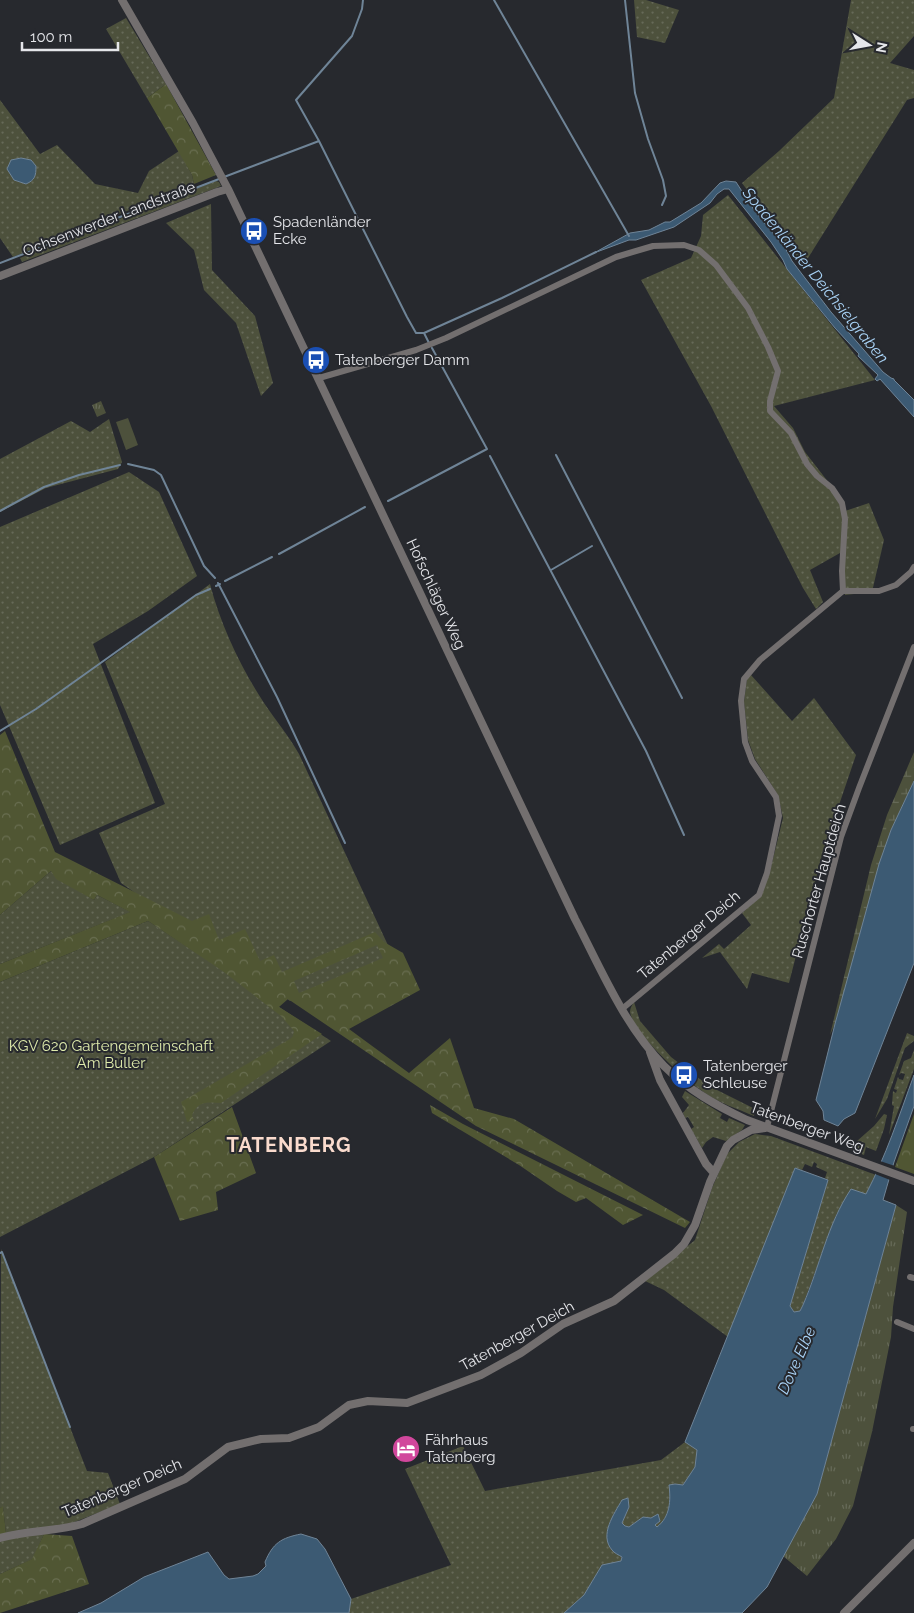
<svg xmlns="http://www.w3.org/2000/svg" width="914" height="1613" viewBox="0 0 914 1613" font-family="Raleway,sans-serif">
<defs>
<pattern id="grass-dots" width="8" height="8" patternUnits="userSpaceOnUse" patternTransform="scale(1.25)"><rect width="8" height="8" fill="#4d513c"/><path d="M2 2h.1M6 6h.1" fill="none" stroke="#666a58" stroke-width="1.8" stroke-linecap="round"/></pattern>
<pattern id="forest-crowns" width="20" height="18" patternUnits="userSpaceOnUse" patternTransform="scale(1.25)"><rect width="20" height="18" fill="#505633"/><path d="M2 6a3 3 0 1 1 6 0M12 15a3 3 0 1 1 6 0" fill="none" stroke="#696e51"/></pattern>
<pattern id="wetland-marsh" width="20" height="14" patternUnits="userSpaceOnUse" patternTransform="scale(1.25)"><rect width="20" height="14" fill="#4d513c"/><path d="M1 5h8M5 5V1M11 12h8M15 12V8" fill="none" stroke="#666a58"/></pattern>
<pattern id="park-tufts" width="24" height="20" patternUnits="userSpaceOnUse" patternTransform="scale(1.25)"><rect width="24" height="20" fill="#4d513c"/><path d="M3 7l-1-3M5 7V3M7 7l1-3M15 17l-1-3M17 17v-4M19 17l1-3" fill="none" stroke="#666a58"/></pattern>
</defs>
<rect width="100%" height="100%" fill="#27292e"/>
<path fill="url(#grass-dots)" d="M634 0H646L679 10 665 43 637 37Z
M851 0H914V36L890 63 914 70V98L907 100 803 266 742 183 779 151 834 98Z
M126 18 166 84 147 98 106 29Z
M0 100 40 154 57 145 95 184 138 193 149 171 179 151 192 175 194 184 13 257 0 238Z
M216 181 219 182 221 186 22 262 20 258Z
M728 195 875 380 774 406 793 428 805 452 843 501 845 511 869 503 884 540 872 592 845 595 840 553 810 570 823 602 816 609 803 588 711 406 641 280 691 258 701 236 703 215Z
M211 204 212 270 255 316 273 383 261 396 236 323 204 290 194 250 166 223Z
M109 419 122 462 118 469 46 488 0 512V459L71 421 90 432Z
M129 472 159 492 197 576 148 611 93 644 155 803 60 845 0 705V527Z
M210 584C221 626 241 668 264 703 276 721 289 736 299 754L393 956 290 1001 121 883 99 833 165 804 105 662Z
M751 675 792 721 814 698 856 755 822 855 789 983 752 973 747 989 720 952 702 958 719 944 724 949 751 925 742 913 760 897 769 875 783 818 778 795 755 759 748 740 744 702 747 678Z
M51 871 94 900 97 895 131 912 0 964V915Z
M148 921 331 1041 154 1157 0 1237V982Z
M634 1002 640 1021 671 1057 709 1086 755 1109 754 1116C738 1109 719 1103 705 1093 686 1080 634 1035 630 1012 630 1008 632 1005 634 1002Z
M907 1033 914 1036V1041L905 1048 887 1099 875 1119Z
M914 1050V1069L889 1135 894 1106 892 1105 893 1091 896 1093 897 1090 894 1089 898 1077 899 1079 903 1080 905 1074 901 1073 899 1075 904 1061 911 1058Z
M685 1091 722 1114 720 1118 727 1122 729 1118 745 1125 742 1130 726 1141 713 1137 706 1142 702 1148 691 1129 694 1127 688 1117 685 1118 683 1113 689 1105 682 1097Z
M884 1114 887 1115 884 1129 876 1151 866 1147 864 1155 848 1149 874 1126Z
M755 1134 771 1136 876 1175 866 1194 837 1213 803 1305 800 1311 794 1312 790 1306 828 1180 825 1178 827 1172 816 1167 817 1164 814 1162 812 1167 805 1164 802 1170 795 1168 728 1337 664 1290 645 1281 695 1240 712 1188 727 1154 739 1142Z
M1 1249 87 1471 108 1473 120 1504 67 1525 6 1533 3 1507 0 1508Z
M685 1442 697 1450 695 1467 683 1485 675 1484 669 1486C671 1502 670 1517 657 1528L652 1518 643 1517 629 1527 625 1526 622 1523 629 1507 622 1500 621 1562 602 1565 584 1595 564 1613H349L351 1599 451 1565 405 1469 463 1446 485 1491 661 1460Z
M44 1534 33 1559 0 1574V1541L11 1537Z"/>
<path fill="url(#forest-crowns)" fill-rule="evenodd" d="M166 84 216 175 194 184 192 175 147 98Z
M5 731 55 852 192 921 209 914 219 940 245 929 260 961 274 955 282 972 375 932 384 942 403 953 420 990 349 1029 409 1073 450 1038 474 1108 514 1119 690 1222 685 1228 476 1126 288 999 279 1007 322 1034 221 1103C207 1102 198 1101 192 1115L194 1120 187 1122 181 1102 290 1039 293 1036 294 1031 281 1016 224 972 148 921 0 982V964L130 912 97 895 94 900 56 879 51 871 0 915V735ZM377 945 383 958 299 993 294 981Z
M430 1105 463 1124 643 1215 623 1225 586 1198 576 1202 557 1191 519 1165 432 1113Z
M232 1107 256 1173 216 1192 218 1210 180 1221 154 1157Z
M914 1114V1174L895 1167Z
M3 1506 6 1533 0 1535V1508Z
M44 1534 72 1536 89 1584 0 1613V1574L32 1559Z"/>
<path fill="url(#wetland-marsh)" d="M914 752V781L891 830 835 1024 830 1035 871 865 887 815Z"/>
<path fill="url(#park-tufts)" d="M101 401 106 413 97 417 92 405Z
M896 1205 907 1212 893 1307 891 1337 872 1432 853 1506 836 1539 807 1576 783 1556 817 1494Z"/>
<path fill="#4d513c" d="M128 418 138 445 126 450 116 422Z"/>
<path fill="#3c5a73" stroke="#6f8497" d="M21 158 31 160 36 166C36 176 35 180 26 184L14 180 7 169 11 160Z
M726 181 736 182 754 210 780 242H782L792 261 831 312 883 372 891 378 894 379V380L914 400V417L880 379 877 381 875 379 878 375 858 356 859 354 835 328 787 269 783 260 771 242 729 189H724L717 194 710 203 674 227 636 240H629L594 253 630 233 649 230 665 222H670L701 203 720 183Z
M914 781V963L855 1113 844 1119 838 1126 824 1120 823 1111 816 1100 835 1024 879 864 891 830Z
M914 1075V1106L894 1162 883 1200 896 1205 817 1494 767 1587 742 1613H564L584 1595 602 1565 621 1561 622 1557C619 1555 614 1553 612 1550 599 1535 614 1514 622 1500L628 1498 629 1507 622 1523 625 1526 629 1527 643 1517 651 1518 658 1514 660 1521 655 1525 657 1527C670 1517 671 1501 669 1485L675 1484 683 1485 695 1467 697 1450 685 1442 795 1168 828 1180 790 1306 794 1312 800 1311 803 1305C820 1266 827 1225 851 1189L866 1194C886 1156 899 1116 914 1075Z
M301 1534 317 1539 325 1549 351 1599 349 1613H78L101 1603 144 1577 208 1552 224 1575 229 1579 253 1576 258 1574 266 1566 265 1562C273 1543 281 1538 301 1534Z"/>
<path fill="#27292e" d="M880 1161 895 1166 890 1180 875 1174Z"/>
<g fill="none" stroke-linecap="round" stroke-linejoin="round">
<path stroke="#6f8497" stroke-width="2" d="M363 0 362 9 352 36 296 100 319 141 407 317 416 333H424L429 343
M494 0 629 236
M625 0 635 93 648 139 663 180 666 196 662 205
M224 177 319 141
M0 263 219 179
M424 333 502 298 596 252
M556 455 682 698
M490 456 646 751 684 835
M128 464 154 470 161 475 204 566 215 578
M388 501 487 449 432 348
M0 511 44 487 79 475 120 465
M279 554 365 507
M551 570 592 546
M225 581 272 557
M218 583 277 697 345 843
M216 586 220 584
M0 731 36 709 196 595 210 589
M0 1253 2 1252 70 1427"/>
<path stroke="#736f6f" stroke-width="6" d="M319 378 416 350 446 338 616 257 653 246 684 245 699 250 716 265 748 308 768 347 778 371 770 401V411L791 433 807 464 817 476 832 488 842 503 845 519 842 571 843 591
M622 1009 759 895 767 873 779 816 776 797 752 761 745 742 741 701 744 679 760 660 843 591H879L896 585 911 572 914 567
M767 1127 841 837 859 788 914 647
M910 1277 914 1278
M897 1322 914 1329
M913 1429H914"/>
<path stroke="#736f6f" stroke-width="8" d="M122 0 193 123 228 189 575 919C601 969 624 1025 664 1066 688 1090 717 1106 747 1120L914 1181
M0 276 217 192 228 189
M650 1052 660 1080 706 1164 714 1173
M0 1538C27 1530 55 1532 82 1524L185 1479 228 1447 261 1439 289 1438 319 1427 349 1405 368 1401 407 1403 481 1375 521 1353 563 1324 614 1301 674 1254 684 1244 695 1225 710 1182 727 1146 733 1140 751 1130 765 1128
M844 1613 914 1543"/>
</g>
<defs>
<symbol id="bus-disc" viewBox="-11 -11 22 22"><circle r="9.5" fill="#1a4fb4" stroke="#27292e"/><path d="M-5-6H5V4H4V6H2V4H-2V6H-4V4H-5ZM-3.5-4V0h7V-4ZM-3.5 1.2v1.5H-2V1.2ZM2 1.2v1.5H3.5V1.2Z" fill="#fff"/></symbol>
<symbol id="hotel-disc" viewBox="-11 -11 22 22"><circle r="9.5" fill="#d1479c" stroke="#27292e"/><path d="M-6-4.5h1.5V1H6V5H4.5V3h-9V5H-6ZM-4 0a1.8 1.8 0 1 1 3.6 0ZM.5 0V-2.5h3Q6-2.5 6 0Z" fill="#fff"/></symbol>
</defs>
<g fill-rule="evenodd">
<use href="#bus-disc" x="238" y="215" width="32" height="32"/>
<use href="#bus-disc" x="300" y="344" width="32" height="32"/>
<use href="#bus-disc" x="668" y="1059" width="32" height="32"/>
<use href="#hotel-disc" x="390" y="1433" width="32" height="32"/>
</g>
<g text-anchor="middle" stroke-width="4" stroke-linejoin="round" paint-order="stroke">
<g font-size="15" fill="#e5e6ea" stroke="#27292e">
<text transform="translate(109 219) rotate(-21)" y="5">Ochsenwerder Landstraße</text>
<text transform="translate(436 594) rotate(65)" y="5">Hofschläger Weg</text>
<text transform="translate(819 881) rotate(-74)" y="5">Ruschorter Hauptdeich</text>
<text transform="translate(689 935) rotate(-40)" y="5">Tatenberger Deich</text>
<text transform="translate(807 1127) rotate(20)" y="5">Tatenberger Weg</text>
<text transform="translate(517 1336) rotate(-29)" y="5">Tatenberger Deich</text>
<text transform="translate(122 1488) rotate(-23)" y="5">Tatenberger Deich</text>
</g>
<g font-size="15" fill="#e5e6ea" stroke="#27292e" text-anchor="start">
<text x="273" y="227">Spadenländer<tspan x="273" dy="17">Ecke</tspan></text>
<text x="335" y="365">Tatenberger Damm</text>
<text x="703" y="1071">Tatenberger<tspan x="703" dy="17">Schleuse</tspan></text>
<text x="425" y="1445">Fährhaus<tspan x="425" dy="17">Tatenberg</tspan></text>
</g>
<g font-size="15" fill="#dfebab" stroke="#27292e">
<text x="111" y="1051">KGV 620 Gartengemeinschaft<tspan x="111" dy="17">Am Buller</tspan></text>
</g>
<g font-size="16" font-style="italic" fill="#a9d3f7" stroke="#27292e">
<text transform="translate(816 275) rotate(51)" y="6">Spadenländer Deichsielgraben</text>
<text transform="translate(796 1360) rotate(-66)" y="6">Dove Elbe</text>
</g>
<g font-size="20" font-weight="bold" letter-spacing="1" fill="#fadbcd" stroke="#27292e">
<text x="289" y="1152">TATENBERG</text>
</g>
</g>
<g transform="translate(869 45) rotate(101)" stroke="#27292e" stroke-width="4" paint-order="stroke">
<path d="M0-4L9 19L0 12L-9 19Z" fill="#e5e6ea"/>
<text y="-8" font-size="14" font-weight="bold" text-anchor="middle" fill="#e5e6ea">N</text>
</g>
<path d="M22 42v8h96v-8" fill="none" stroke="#e5e6ea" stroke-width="2.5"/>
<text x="30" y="42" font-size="15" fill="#e5e6ea" stroke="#27292e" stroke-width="4" paint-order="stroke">100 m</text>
</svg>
